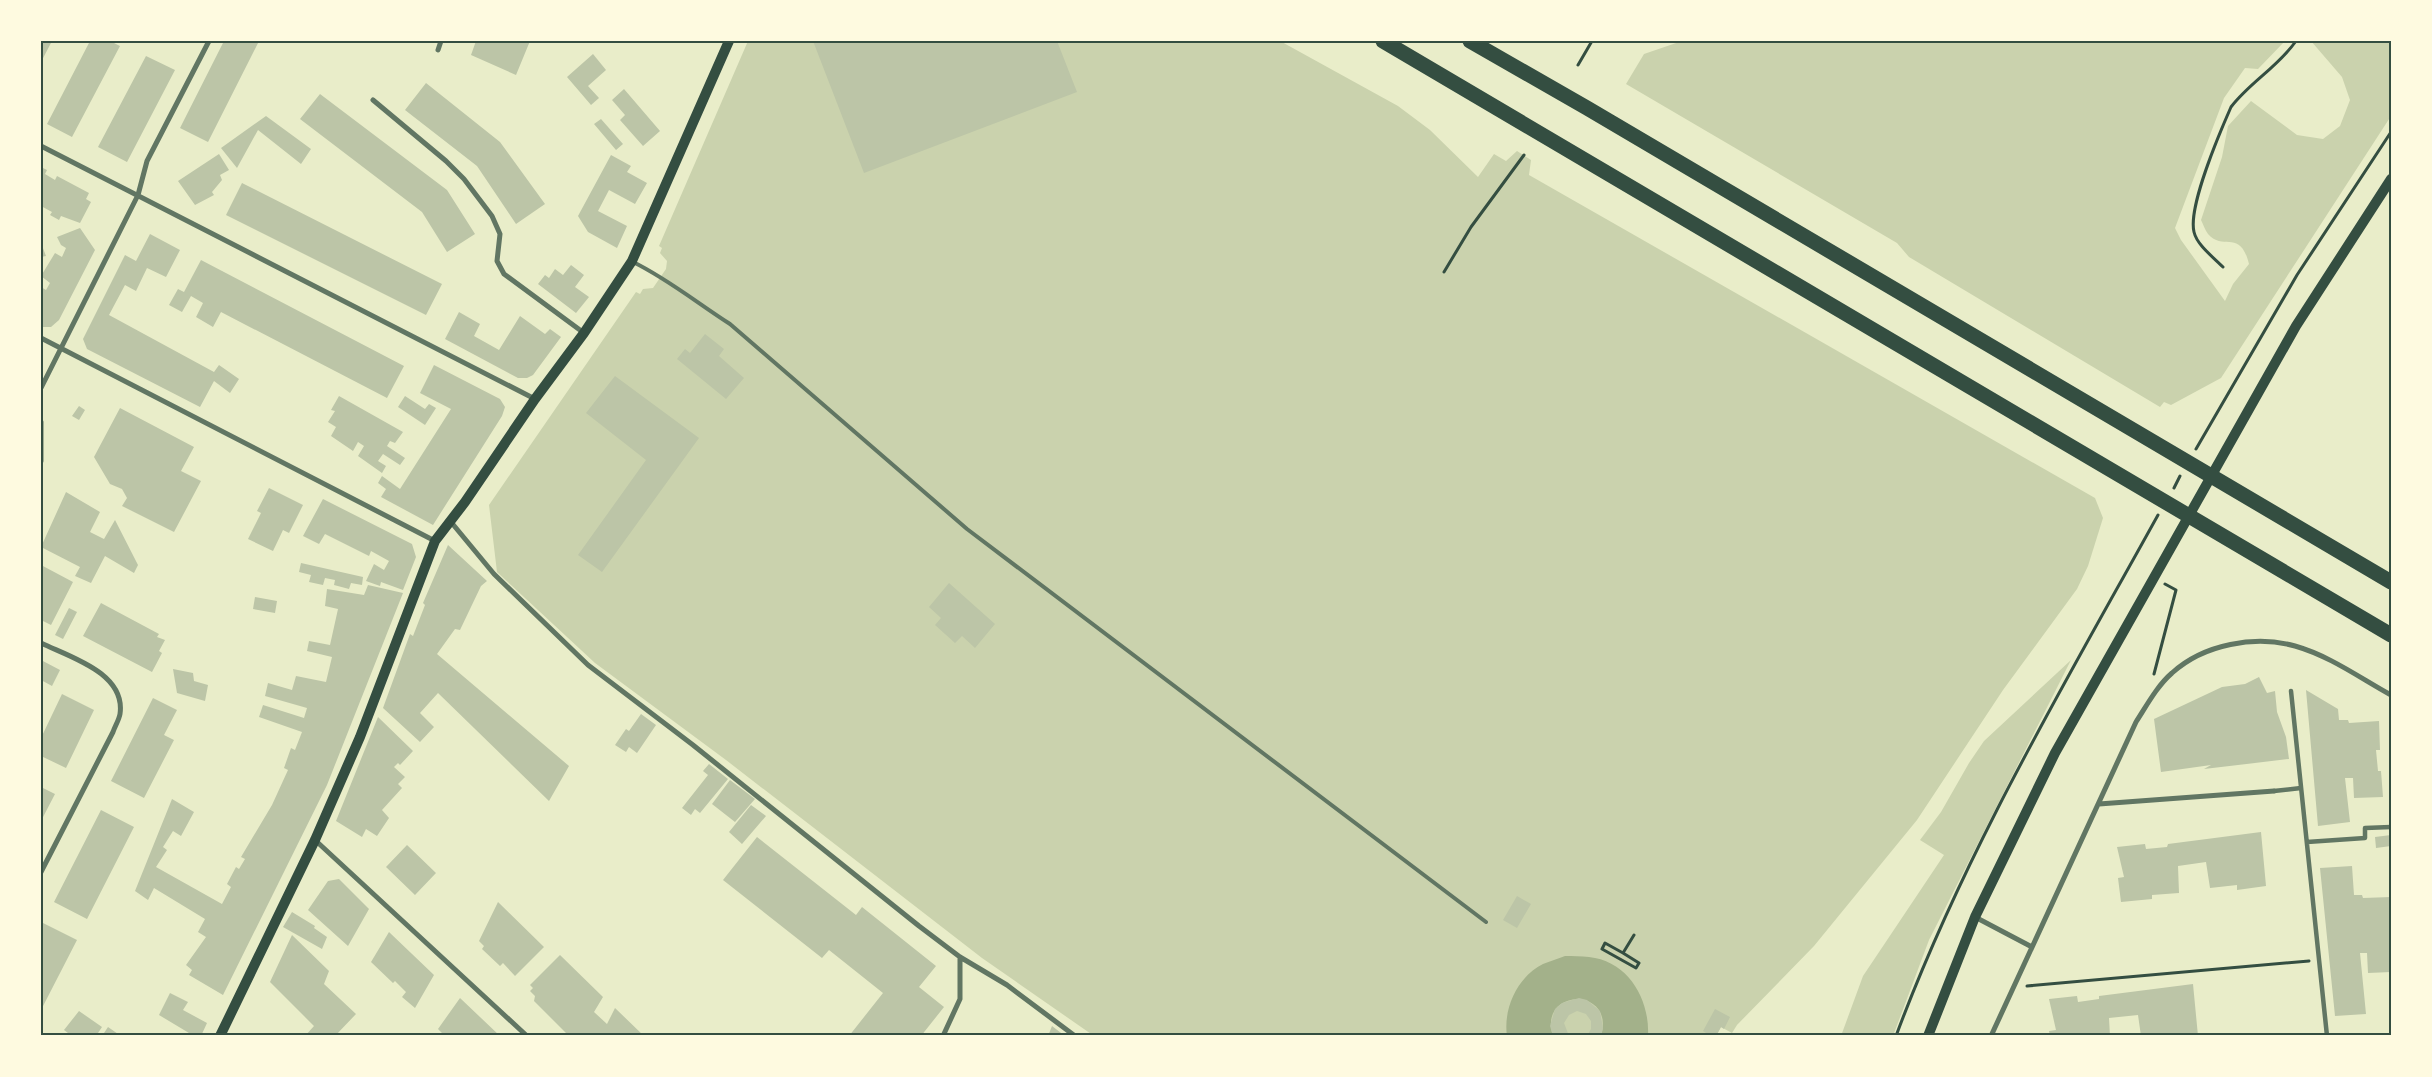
<svg xmlns="http://www.w3.org/2000/svg" width="2432" height="1077" viewBox="0 0 2432 1077" font-family="Karla,sans-serif">
<rect width="100%" height="100%" fill="#e9edc9"/>
<path fill="#cad2ad" d="M748 41H1280L1398 106 1430 130 1478 177 1494 154 1506 161 1517 151 1531 160 1529 175 2095 498 2103 518 2088 566 2077 589 2003 690 1917 820 1814 946 1737 1025 1732 1033 1721 1027 1716 1036H1094L982 958 726 760 595 663 497 572 489 505 636 292 640 294 643 289 653 288 666 269 667 261 660 253 662 248 659 246Z
M1682 41H2285L2258 69 2245 68 2224 98 2175 228 2181 240 2225 301 2233 284 2249 264C2240 228 2224 252 2208 234 2205 230 2203 224 2201 220L2222 157 2228 126 2251 101 2297 135 2323 139 2340 126 2350 100 2342 77 2311 41H2391V116L2221 378 2171 405 2164 402 2160 407 1909 257 1897 243 1626 84 1644 54Z
M2071 660 1929 940 1893 1036H1841L1863 976 1944 855 1920 840 1941 812 1969 763 1984 741Z"/>
<path fill="#a3b18a" d="M1565 956C1573 956 1581 956 1589 957 1628 961 1650 999 1648 1036H1601C1616 986 1537 988 1553 1036H1507C1503 1009 1517 977 1543 964 1550 961 1558 959 1565 956Z"/>
<path fill="#bcc5a7" d="M41 41H52L41 62Z
M90 41H110L120 46 72 137 47 124Z
M224 41H259L208 142 180 128Z
M476 41H530L516 75 471 55Z
M813 41H1057L1077 92 864 173Z
M593 54 606 70 588 86 599 98 591 105 567 77Z
M146 56 175 70 127 162 98 147Z
M426 83 500 142 545 204 516 224 477 166 405 110Z
M624 89 660 131 643 146 620 120 625 115 612 100Z
M320 94 447 190 475 234 447 252 422 212 300 119Z
M266 116 311 149 301 164 258 130 237 168 221 148Z
M601 119 623 144 616 150 594 124Z
M219 154 229 170 220 175 222 180 212 192 214 195 195 205 178 181Z
M611 155 631 166 627 172 647 183 635 204 609 190 598 211 627 226 617 248 588 232 578 216Z
M41 167 47 170 45 174 55 180 57 176 89 193 86 199 91 202 80 223 61 216 59 220 50 215 52 212 41 206Z
M242 183 442 284 426 315 226 215Z
M80 228 95 250 59 320 51 327H41V287L46 290 50 283 41 276 55 253 62 257 66 248 61 245 57 237Z
M150 234 180 250 166 277 147 268 136 291 125 285 109 315 214 372 219 365 239 379 230 393 214 381 200 407 87 349 83 339 125 255 136 261Z
M41 243 46 256 41 257Z
M201 260 404 366 387 398 221 312 213 327 196 317 203 303 191 296 182 312 169 305 178 289 184 292Z
M571 265 584 275 575 287 589 297 576 313 538 284 545 275 549 278 555 269 563 275Z
M459 312 480 324 474 336 499 350 520 316 545 334 550 329 561 337 533 375 527 378H518L445 339Z
M705 334 724 349 719 356 744 378 726 399 677 359 685 349 690 353Z
M434 365 500 399 505 407 502 416 433 525 381 497 386 489 378 483 382 476 400 489 451 409 420 393Z
M615 376 699 438 602 572 578 555 646 460 586 413Z
M339 396 403 432 395 443 390 441 387 446 405 458 400 465 383 454 378 461 386 466 382 473 358 456 364 446 358 442 353 451 331 436 336 427 328 422 335 411 331 410Z
M405 396 425 409 429 404 436 408 425 425 398 407Z
M79 406 85 410 79 420 72 416Z
M120 408 194 447 181 471 201 481 174 532 122 506 127 498 122 489 110 484 94 457Z
M269 488 303 505 289 533 283 530 273 551 248 539 261 513 257 511Z
M66 492 100 512 90 532 104 539 115 520 138 565 134 573 105 556 91 583 75 576 80 567 41 547Z
M323 499 412 544 416 557 403 590 381 582 380 586 366 581 374 564 384 570 389 561 371 551 369 556 325 534 319 544 303 536Z
M448 545 487 581 481 586 460 630 455 629 437 654 569 766 549 801 438 693 420 713 434 727 420 742 383 708 410 634 413 636 425 605 423 603Z
M301 563 363 577 362 585 351 583 349 589 334 585 335 580 325 578 323 585 309 582 311 575 299 572Z
M41 565 73 582 51 625 41 620Z
M949 583 995 624 975 648 962 636 955 643 935 625 941 618 929 607Z
M368 585 403 593 327 785 223 995 189 975 192 970 186 965 206 937 198 932 205 919 154 888 148 900 135 891 172 799 194 812 181 836 173 831 163 847 167 850 156 867 222 904 231 887 227 884 236 867 239 869 245 859 241 857 272 805 288 770 284 768 291 748 295 750 302 732 259 717 263 705 304 718 307 708 265 696 268 683 292 690 296 676 326 682 332 657 307 651 309 641 330 645 338 609 325 606 327 589 364 595Z
M255 597 277 601 275 613 253 609Z
M101 603 159 634 157 637 165 640 159 651 162 653 152 672 83 636Z
M69 608 77 612 63 639 55 635Z
M41 660 60 670 52 686 41 680Z
M173 669 193 673 194 681 208 685 205 701 177 693Z
M2259 677 2267 693 2275 691 2277 712 2286 737 2289 759 2204 769 2211 765 2161 772 2154 719 2222 687 2245 684Z
M2306 690 2338 709 2339 720H2348L2349 723 2379 721 2380 750H2376L2378 771H2381L2383 797 2354 798 2353 778H2345L2350 822 2318 826Z
M62 694 94 710 66 768 41 756V738Z
M153 698 177 710 164 735 174 740 144 798 111 781Z
M641 714 656 725 637 753 629 747 626 752 615 745 626 729 629 731Z
M378 717 413 751 400 765 398 763 394 767 405 777 398 784 402 788 382 810 389 818 377 836 366 829 362 837 336 821Z
M709 764 728 779 700 813 695 809 691 815 682 808 708 775 703 771Z
M730 780 755 799 735 822 712 804Z
M41 787 55 794 41 821Z
M751 805 766 816 742 844 729 832Z
M101 810 134 827 87 919 54 902Z
M2261 832 2266 886 2237 890V885L2210 888 2206 862 2178 866 2179 893 2152 895V899L2121 902 2118 878 2124 877 2117 847 2145 844 2146 849 2167 847 2168 844Z
M2391 835V846L2376 848 2375 837Z
M757 837 856 915 862 907 936 966 919 987 944 1007 921 1036H849L883 993 829 950 822 958 723 880Z
M407 845 436 873 415 895 386 867Z
M2352 866 2354 895H2362L2363 898 2391 897V972L2368 973 2367 953H2360L2366 1014 2335 1016 2320 868Z
M339 879 369 909 348 946 308 910 328 881Z
M1517 896 1531 904 1517 928 1503 920Z
M498 902 544 947 515 976 503 963 500 966 482 949 484 946 479 941Z
M292 912 315 926 314 928 327 937 322 949 283 927Z
M43 923 77 940 41 1010V927Z
M389 932 434 975 415 1008 402 997 406 992 395 981 393 983 371 962Z
M292 935 329 971 324 984 356 1014 335 1036H305L314 1026 270 982Z
M560 955 603 997 594 1012 607 1024 615 1008 644 1036H569L534 1001 535 996 530 991 533 988 530 985Z
M2193 984 2198 1036H2141L2138 1015 2109 1018 2110 1036H2050L2049 1031 2056 1030 2049 999 2077 996 2078 1002 2099 999V996Z
M170 993 188 1002 183 1010 207 1023 201 1036H194L159 1015Z
M460 998 500 1036H445L438 1029Z
M1579 998 1587 1000 1600 1011 1603 1028 1601 1036H1587L1591 1029V1021L1586 1014 1577 1011 1569 1015 1564 1023 1569 1036H1553L1550 1026 1555 1009 1562 1003Z
M1715 1009 1730 1017 1724 1029 1721 1027 1716 1036H1711L1703 1031Z
M79 1011 102 1027 96 1036H72L64 1030Z
M1052 1026 1065 1036H1048Z
M108 1027 121 1036H102Z"/>
<g fill="none" stroke-linecap="round" stroke-linejoin="round">
<path stroke="#344e41" stroke-width="3" d="M1578 65 1592 41
M2223 267C2213 257 2197 245 2194 232 2188 207 2220 132 2231 107 2250 82 2278 67 2296 41
M1444 272 1471 227 1524 155
M2196 449 2297 275 2391 132
M2174 488 2180 476
M2154 674 2176 590 2165 584
M1623 953 1639 963 1636 968 1602 949 1605 943 1623 953 1634 935
M2027 986 2309 961
M1896 1036C1964 853 2064 685 2158 515"/>
<path stroke="#617663" stroke-width="4" d="M633 262C668 279 697 303 730 324L967 529 1486 922"/>
<path stroke="#617663" stroke-width="4.5" d="M2291 691 2327 1036
M2274 791 2301 788
M2307 842 2365 838V828L2391 827"/>
<path stroke="#617663" stroke-width="5" d="M438 50 441 41
M373 100 446 161 464 179 492 216 500 234 497 261 504 274 584 333
M41 146 535 399
M41 338 435 541
M41 388 138 195 147 161 209 41
M41 422V461
M451 522 494 574 588 665 693 745 919 926 960 957 1007 985 1075 1036
M41 643C70 657 126 673 120 714 119 720 115 726 113 732L41 872
M2099 804 2274 791
M315 840 527 1036
M1975 917 2032 947
M943 1036 960 999V957
M1991 1036 2136 722C2147 705 2157 686 2172 673 2204 644 2255 635 2295 646 2330 656 2360 678 2391 695"/>
<path stroke="#344e41" stroke-width="10" d="M220 1036 315 840 360 737 435 541 465 502 535 399 584 333 632 261 729 41
M1928 1036 1975 917 2055 753 2296 326 2391 179"/>
<path stroke="#344e41" stroke-width="15" d="M1383 41 2391 635
M1470 41 1587 108 2391 582"/>
</g>
<rect width="2432" height="1077" fill="none" stroke="#fefae0" stroke-width="85"/>
<rect x="42" y="42" width="2348" height="992" fill="none" stroke="#344e41" stroke-width="2"/>
</svg>
